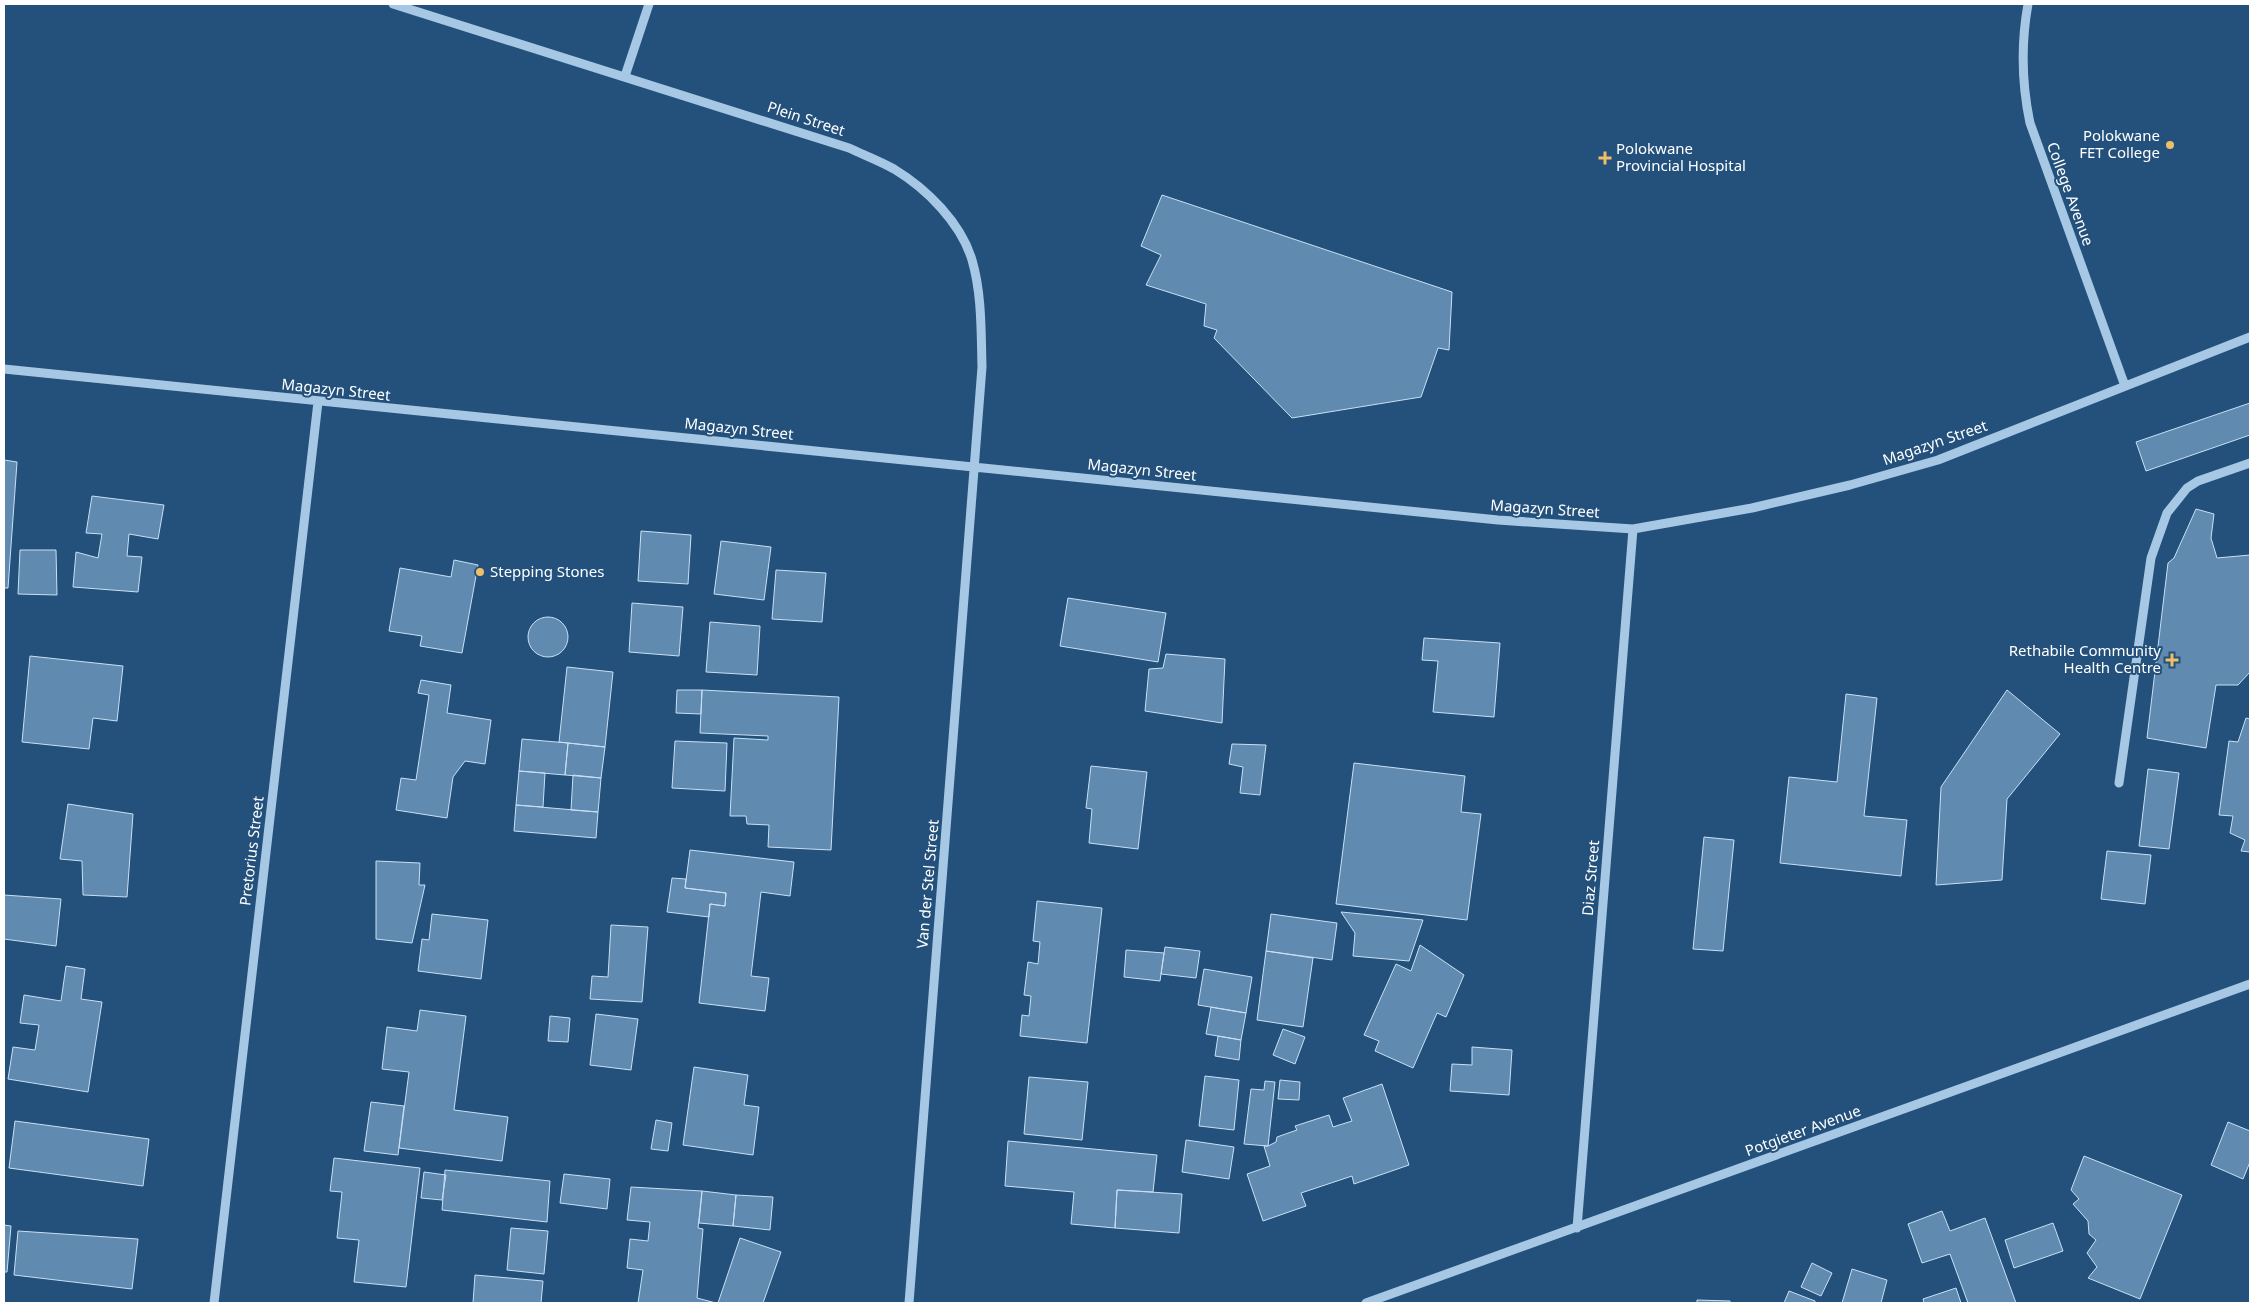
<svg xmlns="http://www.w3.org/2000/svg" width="2254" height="1307" viewBox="0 0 2254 1307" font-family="'Noto Sans',sans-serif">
<rect width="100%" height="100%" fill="#23517c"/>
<path fill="#608aaf" stroke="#c9e0f4" d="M1162 195 1452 292 1449 350 1438 348 1421 397 1292 418 1214 338 1217 330 1204 326 1206 304 1146 285 1161 255 1141 246Z
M2250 403V435L2146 471 2136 442Z
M4 460 17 462 8 588H4Z
M92 496 164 505 158 539 129 534 127 556 142 557 138 592 73 587 76 552 98 558 102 534 86 533Z
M2196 509 2214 514 2211 538 2217 558 2250 555V672L2238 685H2216L2206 748 2147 738 2168 563 2174 558Z
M641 531 691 535 688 584 638 581Z
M721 541 771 547 764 600 714 594Z
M20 550H56L57 595 18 594Z
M454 560 478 565 462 653 420 646 422 636 389 631 400 568 451 577Z
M776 570 826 573 822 622 772 619Z
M1068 598 1166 613 1158 662 1060 646Z
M632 603 683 607 679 656 629 652Z
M528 637a20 20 0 1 1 40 0a20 20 0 1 1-40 0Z
M710 622 760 626 757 675 706 672Z
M1424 638 1500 643 1494 717 1433 712 1438 661 1422 660Z
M1166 654 1225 659 1222 723 1145 711 1149 669 1163 668Z
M30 656 123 666 117 721 93 718 89 749 22 742Z
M567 667 613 672 605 747 559 742Z
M421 680 451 685 447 713 491 720 485 764 465 761 453 777 447 818 396 810 401 778 416 780 429 695 418 693Z
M677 690H702L701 714 676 713Z
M702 690 839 697 831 850 768 847 769 825 747 824 746 816H730L734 738 768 740V736L700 733Z
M2007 690 2060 734 2007 799 2002 880 1936 885 1941 787Z
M1846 694 1877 698 1864 816 1907 820 1901 876 1780 863 1789 777 1837 782Z
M2246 718 2250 719V852L2241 851 2245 840 2230 833 2233 816 2219 815 2229 741 2238 742Z
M522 739 568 743 565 775 519 771Z
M675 741 727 743 725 791 672 788Z
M568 743 605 747 601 778 565 775Z
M1232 744 1266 745 1260 795 1240 793 1243 767 1229 764Z
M1354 763 1465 776 1461 812 1481 814 1467 920 1336 904Z
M1091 766 1147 772 1138 849 1089 843 1092 809 1086 808Z
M2148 769 2179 773 2169 849 2139 846Z
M519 771 545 773 543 807 516 805Z
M573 775 601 778 598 812 571 810Z
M68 804 133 814 127 897 83 895 82 861 60 859Z
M516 805 598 812 596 838 514 831Z
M1704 837 1734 840 1723 951 1693 949Z
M690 850 794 862 790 896 761 892 751 976 769 978 765 1011 699 1003 710 904 725 906 726 893 685 888Z
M2107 851 2151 855 2145 904 2101 899Z
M376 861 420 863 419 885H425L412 943 376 939Z
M672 878 686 879 685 888 726 893 725 906 710 904 709 917 667 912Z
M4 895 61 899 56 946 4 939Z
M1037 901 1102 908 1087 1043 1020 1036 1022 1015 1029 1016 1031 996 1024 995 1028 962 1038 964 1040 942 1033 941Z
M1341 912 1423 920 1409 961 1353 956 1355 933Z
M432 914 488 920 481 979 418 971 422 939 429 940Z
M1271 914 1337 923 1332 960 1266 951Z
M611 925 648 927 642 1002 590 999 592 976 608 977Z
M1420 945 1464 975 1446 1017 1437 1013 1413 1068 1375 1051 1379 1041 1364 1035 1396 964 1411 971Z
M1165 947 1200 951 1196 978 1161 974Z
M1126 950 1164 953 1160 981 1124 977Z
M1266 951 1313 958 1303 1027 1257 1020Z
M66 966 85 969 81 999 102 1002 88 1092 8 1079 13 1047 35 1050 39 1025 20 1023 24 995 61 1001Z
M1204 969 1252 977 1246 1013 1198 1005Z
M1211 1007 1246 1013 1241 1040 1206 1034Z
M420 1010 466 1016 454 1110 508 1117 502 1161 399 1148 409 1072 382 1069 387 1027 417 1031Z
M596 1014 638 1019 631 1070 590 1065Z
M550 1016 570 1018 568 1042 548 1041Z
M1283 1029 1305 1037 1295 1064 1273 1055Z
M1218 1036 1241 1040 1239 1060 1215 1056Z
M1472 1047 1512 1050 1509 1095 1450 1091 1452 1064 1472 1065Z
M694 1067 748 1075 744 1105 759 1107 753 1155 683 1145Z
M1205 1076 1239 1080 1234 1130 1199 1126Z
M1029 1077 1088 1082 1082 1140 1024 1134Z
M1280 1080 1300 1082 1299 1100 1278 1099Z
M1265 1081 1275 1082 1268 1146 1244 1144 1251 1089 1264 1090Z
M1382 1084 1409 1165 1354 1184 1352 1176 1301 1193 1306 1206 1263 1221 1247 1174 1270 1166 1264 1146H1268L1276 1142 1277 1137 1297 1130 1295 1126 1329 1115 1333 1127 1352 1121 1343 1098Z
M371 1102 404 1106 398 1155 364 1151Z
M656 1120 672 1123 668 1151 651 1149Z
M15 1121 149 1139 143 1186 9 1168Z
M2228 1122 2250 1131V1162L2243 1179 2211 1165Z
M1186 1140 1234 1147 1229 1179 1182 1172Z
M1008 1141 1157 1155 1153 1192 1117 1190 1115 1228 1071 1224 1074 1192 1005 1186Z
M2084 1156 2182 1195 2140 1299 2088 1278 2097 1267 2087 1253 2096 1240 2089 1234 2088 1221 2073 1204 2079 1199 2071 1190Z
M334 1158 420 1168 406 1287 354 1282 359 1240 337 1238 342 1192 330 1191Z
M445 1170 550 1181 547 1222 442 1210Z
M424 1172 446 1175 442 1200 421 1198Z
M564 1174 610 1179 607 1209 560 1203Z
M631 1187 702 1191 698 1228 703 1229 697 1298 716 1303H638L643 1270 627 1268 630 1239 648 1241 650 1222 627 1220Z
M1117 1190 1182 1194 1179 1233 1115 1228Z
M702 1191 736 1195 733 1226 699 1223Z
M736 1195 773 1197 770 1230 733 1226Z
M1942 1211 1950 1231 1985 1218 2016 1303H1968L1950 1254 1922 1263 1908 1224Z
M2053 1223 2063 1251 2014 1268 2005 1240Z
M4 1225 11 1226 7 1272H4Z
M511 1228 548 1231 544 1274 507 1270Z
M18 1231 138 1239 132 1289 14 1275Z
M740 1238 781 1252 763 1303H718Z
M1812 1263 1832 1273 1821 1296 1801 1287Z
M1852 1269 1887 1280 1881 1303H1842Z
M475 1275 543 1281 541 1303H473Z
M1956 1288 1961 1303H1924L1923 1299Z
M1789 1291 1815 1301V1303H1784Z
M1697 1300 1730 1301V1303H1697Z"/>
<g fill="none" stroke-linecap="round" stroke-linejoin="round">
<path stroke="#a6c8e5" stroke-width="9" d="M393 4 849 148C864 155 880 161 894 169 927 189 961 223 972 260 982 294 981 332 982 367L909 1303
M2028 4C2021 43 2022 85 2030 123L2125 386
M625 76 649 4
M4 369 1498 520 1633 529 1752 508 1850 485 1938 460 2250 337
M2119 783 2151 558 2167 513 2187 488 2198 481 2250 463
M1577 1228 1633 529
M214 1303 318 402
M1366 1303 2250 984"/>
</g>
<g fill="#f0be69" stroke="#23517c" stroke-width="2">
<circle cx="2170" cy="145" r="5"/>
<path d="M1602.5 150.5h5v5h5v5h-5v5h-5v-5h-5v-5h5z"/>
<circle cx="480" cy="572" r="5"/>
<path d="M2169.5 652.5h5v5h5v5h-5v5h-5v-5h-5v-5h5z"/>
</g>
<g text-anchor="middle" stroke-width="4" stroke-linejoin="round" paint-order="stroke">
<g font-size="15" fill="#fff" stroke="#23517c">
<text transform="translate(806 119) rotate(18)" y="5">Plein Street</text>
<text transform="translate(2070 194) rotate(70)" y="5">College Avenue</text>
<text transform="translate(336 390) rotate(6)" y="5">Magazyn Street</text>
<text transform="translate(739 429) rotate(6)" y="5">Magazyn Street</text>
<text transform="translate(1935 443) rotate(-19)" y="5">Magazyn Street</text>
<text transform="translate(1142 470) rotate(6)" y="5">Magazyn Street</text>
<text transform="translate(1545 509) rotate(4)" y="5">Magazyn Street</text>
<text transform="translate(252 851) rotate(-83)" y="5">Pretorius Street</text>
<text transform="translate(1591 878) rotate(-85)" y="5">Diaz Street</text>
<text transform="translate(928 884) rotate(-85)" y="5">Van der Stel Street</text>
<text transform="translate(1803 1131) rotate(-20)" y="5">Potgieter Avenue</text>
</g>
<g font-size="15" fill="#fff" stroke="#23517c" text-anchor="end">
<text x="2160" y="141">Polokwane<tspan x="2160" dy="17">FET College</tspan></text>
<text x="1616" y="154" text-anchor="start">Polokwane<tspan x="1616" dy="17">Provincial Hospital</tspan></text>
<text x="490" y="577" text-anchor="start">Stepping Stones</text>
<text x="2161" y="656">Rethabile Community<tspan x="2161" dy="17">Health Centre</tspan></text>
</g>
</g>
<rect width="2254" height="1307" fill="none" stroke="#ffffff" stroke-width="10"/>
</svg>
